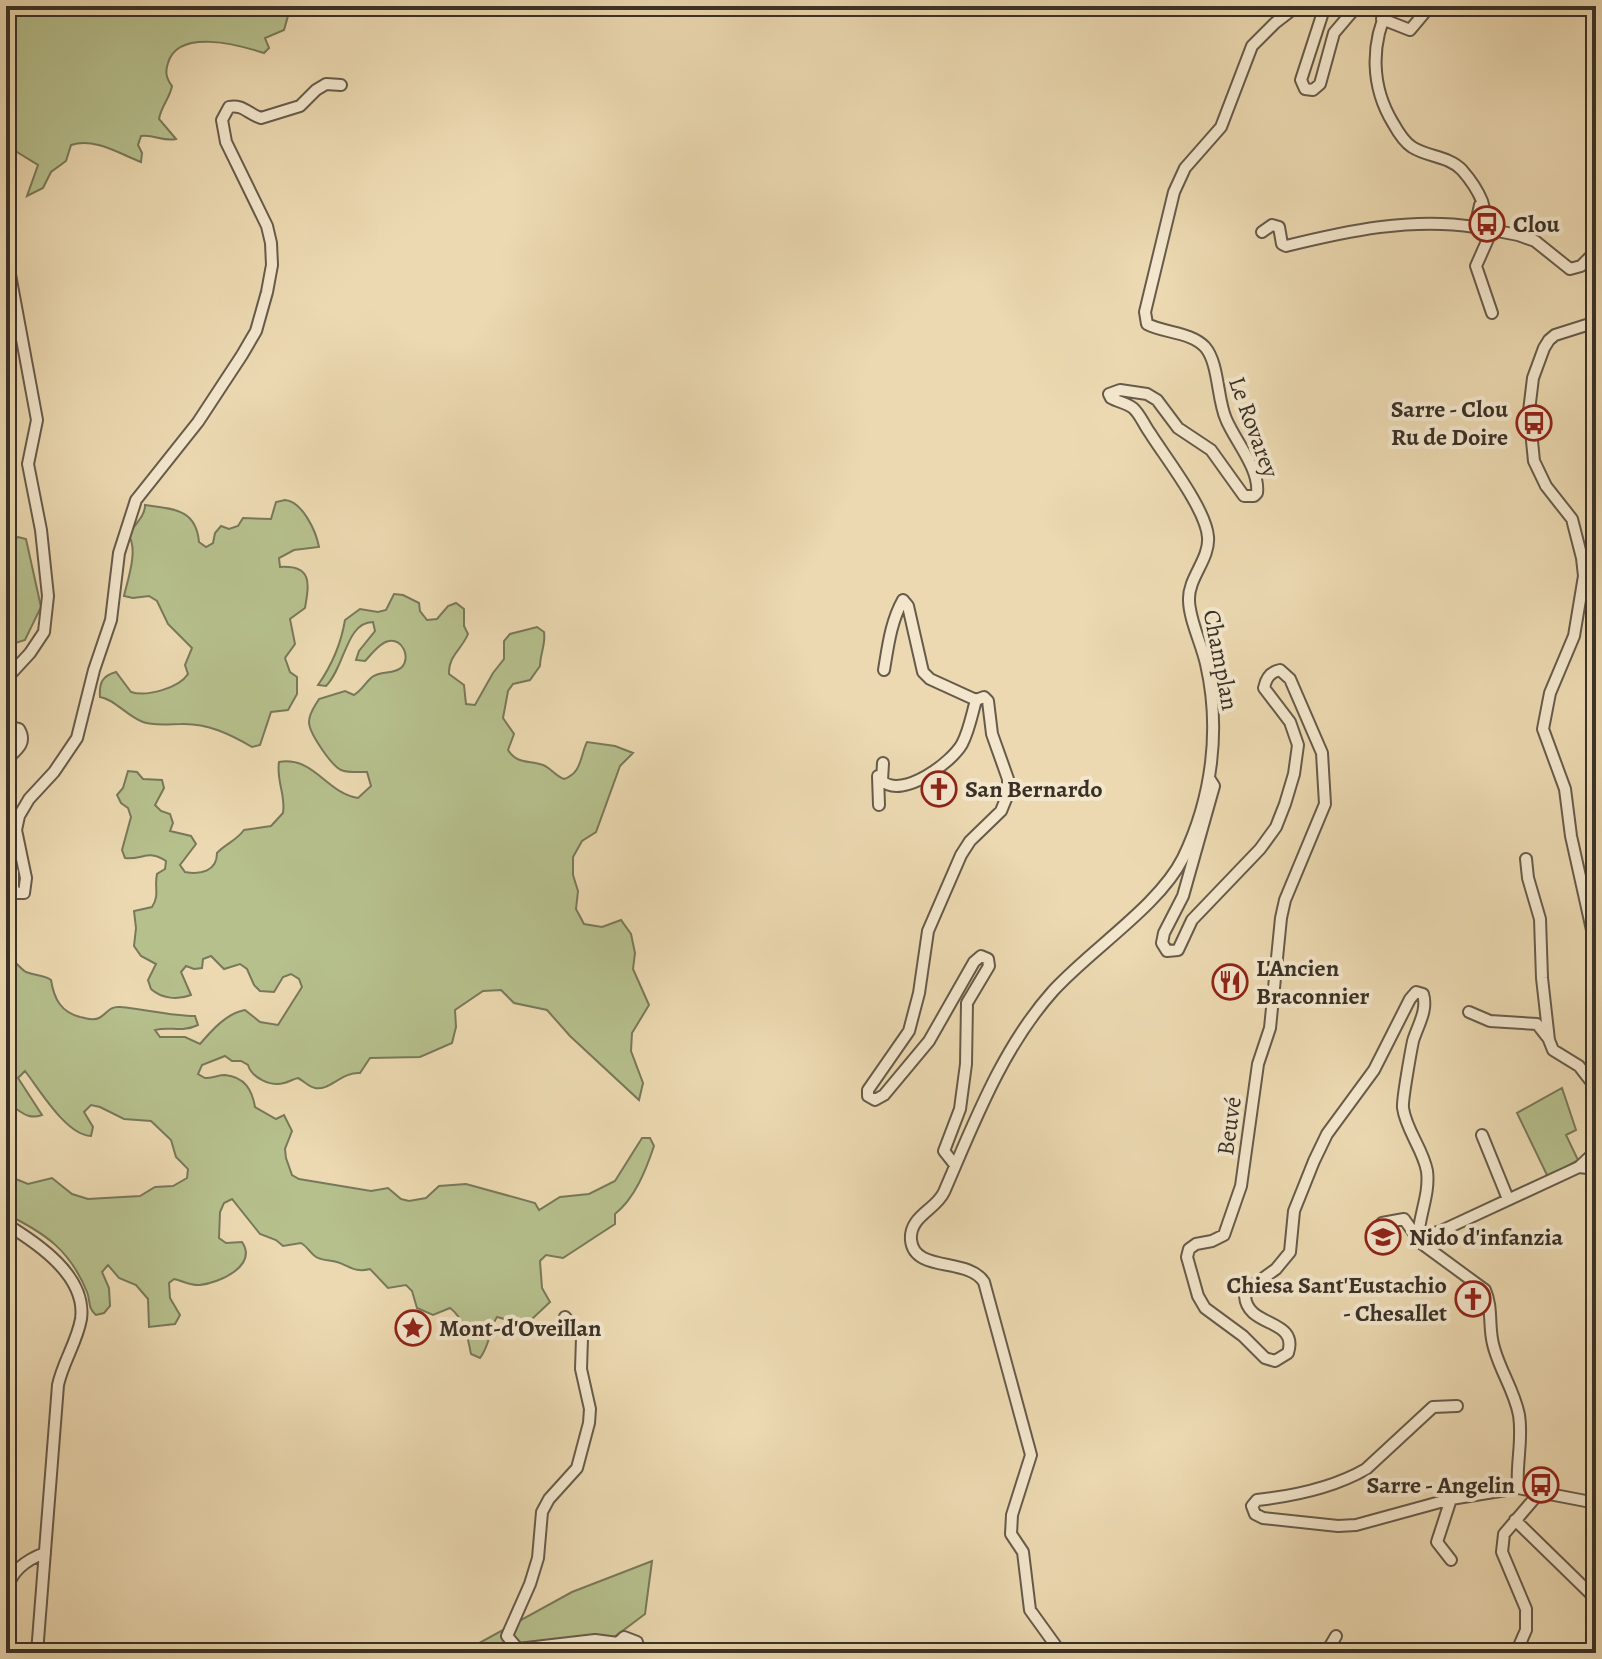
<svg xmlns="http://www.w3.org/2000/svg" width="1602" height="1659" viewBox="0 0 1602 1659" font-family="Alegreya,serif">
<rect width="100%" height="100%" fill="#ecd9b1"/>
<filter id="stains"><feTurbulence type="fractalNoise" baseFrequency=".0025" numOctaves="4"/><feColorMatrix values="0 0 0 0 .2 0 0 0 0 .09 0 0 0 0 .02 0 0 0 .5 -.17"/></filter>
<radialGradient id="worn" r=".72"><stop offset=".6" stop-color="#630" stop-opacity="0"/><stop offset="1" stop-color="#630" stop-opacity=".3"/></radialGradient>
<path fill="#b6c08d" stroke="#78785a" stroke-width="2" d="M6 6H296L288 16 284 30 265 38 269 48 264 53C239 45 178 28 168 63 165 72 166 78 172 86 170 98 161 106 159 119L176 139C163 142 154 134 141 136L138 145 142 153 141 162C120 154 94 137 71 145L66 161 51 172 43 188 27 196 38 165 17 152 6 139Z
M285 500C302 501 316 531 319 547L294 550 279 558 280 567C313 565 309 584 305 608L290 619 295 644 285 658 290 672 297 677V694L288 710 271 712 260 745 252 747C230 734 207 723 181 724 170 724 153 726 143 722 127 716 114 699 100 697 99 683 102 676 116 672L131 692C147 697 179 688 188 674L185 665 192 648 168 624 157 601 149 596 133 598 124 596C128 579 138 550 129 536 133 524 145 518 145 505 172 509 196 508 199 542L206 547 213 543 215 533 221 526 229 529 238 526 243 518 271 519 276 502Z
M18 537 26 539 41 607 25 640 6 646V545Z
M394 594 403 595 419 603 420 611 427 620 437 619 448 606 456 603 464 609V626L468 634C462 649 448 656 449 674L464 685 466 704 475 705 493 673 504 659V641L510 634 537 627 544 632C546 644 540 654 540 666L530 680 513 684 508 691 503 718 514 734 508 750C518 765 529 760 543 765 551 768 555 776 564 779 582 773 580 756 587 742L615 746 633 753 620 766 596 832 582 841 573 857V875L578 891 576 909 584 924 602 927 621 920 631 934 635 953 633 969 649 1005 632 1033 631 1051 643 1083 639 1100 570 1036 547 1010 514 1003 501 990 483 991 455 1010 456 1027 452 1043 420 1057 370 1058 360 1073C341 1072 330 1091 315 1088 309 1087 304 1081 298 1078 293 1079 289 1082 284 1083 271 1087 252 1078 248 1065L241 1061H232L225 1056 202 1065 198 1074 205 1078C212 1078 219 1075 225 1075 245 1077 252 1090 255 1107L276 1119 284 1115 292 1131 285 1149 286 1158 292 1175 299 1179 371 1191 388 1188 401 1199 409 1201 426 1198 439 1186 466 1184 535 1203 539 1210 560 1197 589 1194 615 1181 642 1138H650L654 1146C646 1170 635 1198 615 1214V1224L563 1258 546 1255 540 1261 542 1288 550 1302 531 1320 522 1324 497 1317C489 1329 491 1343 480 1358L471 1354C468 1338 464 1318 450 1308L433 1315 417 1308 412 1291 406 1285 388 1288 370 1269C355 1273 350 1266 337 1262 330 1260 323 1261 316 1257 310 1253 308 1247 301 1243L283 1246 276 1240 260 1234 232 1199 224 1203 220 1212 219 1238 226 1243 242 1242C258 1266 219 1283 200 1285 191 1286 183 1281 174 1279L169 1283 170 1298 180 1315 175 1324 149 1327 148 1299 136 1285 119 1278 108 1265 102 1272 109 1288 110 1306 104 1313 96 1315C87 1307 91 1302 87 1292 70 1250 45 1233 6 1214V1175L28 1184 52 1178 72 1194 88 1199 140 1196 155 1187 173 1186 187 1178 188 1169 176 1157 171 1140 151 1121 124 1119 100 1107 91 1105 84 1112 93 1127 91 1136C66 1135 40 1090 25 1071L18 1078 42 1115C26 1121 20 1109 6 1103V955C15 960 19 968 26 972 35 976 43 974 51 980 54 999 61 1012 80 1017 86 1018 93 1021 99 1018 107 1014 109 1006 120 1007 145 1009 170 1016 195 1016L198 1025C181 1033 171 1026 155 1030L160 1037H185L200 1044C212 1030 227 1013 245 1010L260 1022 278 1025 302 987 299 979 291 974 283 977 274 992 260 991 254 985 247 969 240 964 224 969 211 956 203 959 202 968 194 969 186 966 181 972 191 995C178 1000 162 999 151 989L148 980 156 964 141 956 134 946 136 928 134 911 152 907C160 895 154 887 157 874L165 869 166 861C149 849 142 860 125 858L122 850 131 817 128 808 121 803 117 795 123 788 128 771 137 772 143 779 162 780 164 788 155 805 161 811 170 814 173 823 170 831 191 836 196 844 180 865 185 872C201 875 217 871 217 853 225 844 236 841 244 830L271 826 283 813C286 795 276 781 279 762 314 756 326 793 358 798L371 786 367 772C359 772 348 773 341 770 331 765 309 733 309 722 309 713 315 706 319 699L345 691 354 695C362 690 365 683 372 677 381 670 394 675 402 667 411 657 402 638 389 641 380 642 371 655 365 661L356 660 359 651 375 631 373 622C346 622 345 667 326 686L318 685C332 665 341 644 345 620L360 609 378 612 386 610Z
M1562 1088 1576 1130 1566 1135 1578 1160 1548 1177 1517 1113Z
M652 1561 645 1614 593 1653H461L572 1592Z"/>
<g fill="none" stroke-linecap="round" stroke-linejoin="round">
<defs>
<path id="minor" d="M1325 6 1301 80 1305 89 1313 90 1320 84 1334 33 1357 6
M1389 6C1370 44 1371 87 1393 123 1398 132 1404 142 1412 147 1427 157 1449 156 1462 170 1469 178 1478 191 1482 201 1485 211 1485 221 1492 230L1518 235 1535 241 1570 269 1581 266 1596 251
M1382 19 1410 30 1426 11
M1492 230 1476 266 1492 313
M1262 232 1272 225 1279 227 1282 244 1286 246C1347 231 1411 217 1475 227L1480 205
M6 253 37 420 28 464 41 530 48 596 44 632 30 653 6 679
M1596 322 1555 335 1549 340 1544 348 1533 378 1529 411 1534 461 1546 486 1572 519 1582 558 1584 576 1574 636 1550 693 1543 729 1565 789 1571 836 1596 948
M884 670C888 646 891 621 903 600L908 606 923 672 930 679 976 700 984 697 988 701 992 734 1008 779V794L1001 811 970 841 961 855 928 931 919 993 909 1031 868 1090V1096L875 1100 884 1095 929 1041 974 962 981 956 988 959 989 966 967 1003 966 1064 960 1109 944 1151 955 1165
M6 734 15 728 19 729C28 744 15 751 6 760
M883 763 882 781C903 799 951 763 962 744 969 731 972 714 976 700
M878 776 879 805
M1209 778 1214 786 1183 896 1164 933 1162 943 1167 951 1178 950 1192 920 1260 849 1276 827 1285 804 1294 774 1298 745 1290 722 1264 688C1266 678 1270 672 1280 670L1290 679 1322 753 1325 804 1285 900 1281 918 1270 1028 1258 1064 1241 1186 1224 1235 1212 1241 1196 1244 1189 1249 1187 1257 1198 1296 1205 1308 1243 1336 1265 1358 1275 1361 1288 1353C1299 1318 1247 1328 1245 1296L1251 1287 1276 1269 1290 1252 1294 1211 1314 1161 1327 1134 1374 1070 1410 999 1416 992 1423 994C1428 1010 1418 1025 1413 1041 1411 1051 1402 1100 1403 1108 1406 1130 1423 1149 1427 1171 1430 1194 1419 1215 1418 1238L1441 1231 1579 1167 1596 1151
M6 856 13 872V889L17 893H24L26 878 16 830 19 816 29 799 54 772 77 738 94 670 111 620 119 553 136 500 198 422 242 355 256 331 267 292 272 265 271 243 267 226 226 142 222 120 229 107C243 104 248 114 261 118L300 106 316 90 326 84 341 85
M1526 859 1528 878 1540 919 1542 978 1549 1040 1553 1050 1579 1066 1596 1088
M1469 1012 1490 1021 1537 1024 1548 1038
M1482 1135 1508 1199
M1579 1167 1596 1169
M1382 1223 1404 1219 1421 1243 1485 1290C1492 1306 1489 1322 1492 1339 1496 1365 1514 1388 1519 1415 1523 1440 1516 1463 1518 1488
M6 1224C37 1243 87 1276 81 1319 77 1342 63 1362 58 1385L37 1653
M565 1317 582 1338 581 1369 590 1409 589 1423 577 1468 549 1499 542 1512 538 1558 530 1584 507 1636 518 1649 595 1640 618 1643
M1457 1406 1433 1407 1366 1469C1333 1488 1294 1496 1257 1500L1252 1506 1255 1514 1263 1518 1338 1526 1356 1525 1451 1499 1518 1488 1596 1503
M1515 1520 1596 1599
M1451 1560 1437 1542 1451 1499
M6 1620C9 1610 8 1604 8 1594 7 1572 28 1559 45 1553
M618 1653V1643L624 1637 637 1642 640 1653
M1061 1653 1030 1610 1023 1552 1011 1534 1012 1515 1031 1455 984 1282C968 1257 914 1273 911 1240 909 1216 936 1210 944 1192 974 1123 1002 1048 1053 991 1091 949 1159 906 1183 858 1212 798 1221 729 1206 664 1202 645 1189 619 1189 600 1188 578 1210 559 1208 537 1206 509 1165 457 1150 433 1144 425 1140 414 1133 408 1127 403 1118 402 1111 398L1109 394 1120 390 1147 394 1157 400 1178 428 1211 450 1244 496H1254L1257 493C1260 469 1235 441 1226 419 1217 399 1219 363 1205 347 1191 332 1164 333 1147 324L1145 312 1174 192 1185 168 1221 127 1252 46 1275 23 1297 6
M1326 1653 1336 1636
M1516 1653 1526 1630V1609L1502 1552 1504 1534 1540 1492"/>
</defs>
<use href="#minor" stroke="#665b4a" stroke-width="14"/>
<use href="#minor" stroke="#f3e6cc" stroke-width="10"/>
</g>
<defs>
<symbol id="bus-ring" viewBox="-11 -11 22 22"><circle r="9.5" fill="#f3e6cc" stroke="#8f2418" stroke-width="1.5"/><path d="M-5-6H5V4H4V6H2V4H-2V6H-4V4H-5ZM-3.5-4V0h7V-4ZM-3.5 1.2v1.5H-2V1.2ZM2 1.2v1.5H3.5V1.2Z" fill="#8f2418"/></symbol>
<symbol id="church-ring" viewBox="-11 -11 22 22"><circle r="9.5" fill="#f3e6cc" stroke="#8f2418" stroke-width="1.5"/><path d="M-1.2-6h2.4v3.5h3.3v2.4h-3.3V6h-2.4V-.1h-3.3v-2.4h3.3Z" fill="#8f2418"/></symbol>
<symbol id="restaurant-ring" viewBox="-11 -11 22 22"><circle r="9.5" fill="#f3e6cc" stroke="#8f2418" stroke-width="1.5"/><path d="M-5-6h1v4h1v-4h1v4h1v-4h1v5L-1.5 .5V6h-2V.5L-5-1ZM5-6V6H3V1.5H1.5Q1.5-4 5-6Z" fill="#8f2418"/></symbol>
<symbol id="school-ring" viewBox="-11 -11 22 22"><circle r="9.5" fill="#f3e6cc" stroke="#8f2418" stroke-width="1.5"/><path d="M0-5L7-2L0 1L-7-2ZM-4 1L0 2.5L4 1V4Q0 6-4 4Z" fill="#8f2418"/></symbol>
<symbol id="sight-ring" viewBox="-11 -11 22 22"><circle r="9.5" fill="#f3e6cc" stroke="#8f2418" stroke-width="1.5"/><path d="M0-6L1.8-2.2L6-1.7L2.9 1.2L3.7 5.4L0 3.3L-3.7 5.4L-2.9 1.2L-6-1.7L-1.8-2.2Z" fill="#8f2418"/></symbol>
</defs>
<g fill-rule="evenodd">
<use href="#bus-ring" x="1467" y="204" width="40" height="40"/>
<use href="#bus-ring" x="1514" y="403" width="40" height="40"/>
<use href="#church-ring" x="919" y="769" width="40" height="40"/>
<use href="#restaurant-ring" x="1210" y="962" width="40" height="40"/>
<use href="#school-ring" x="1363" y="1217" width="40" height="40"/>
<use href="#church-ring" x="1453" y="1279" width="40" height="40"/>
<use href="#sight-ring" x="393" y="1308" width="40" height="40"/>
<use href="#bus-ring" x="1521" y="1465" width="40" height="40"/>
</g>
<g text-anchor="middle" stroke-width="8" stroke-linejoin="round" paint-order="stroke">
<g font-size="24" font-weight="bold" fill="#393127" stroke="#f3e6cc" text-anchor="start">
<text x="1513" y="232">Clou</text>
<text x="1508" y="417" text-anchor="end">Sarre - Clou<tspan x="1508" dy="28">Ru de Doire</tspan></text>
<text x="965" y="797">San Bernardo</text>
<text x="1256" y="976">L'Ancien<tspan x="1256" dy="28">Braconnier</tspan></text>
<text x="1409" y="1245">Nido d'infanzia</text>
<text x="1447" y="1293" text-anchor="end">Chiesa Sant'Eustachio<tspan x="1447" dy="28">- Chesallet</tspan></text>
<text x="439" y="1336">Mont-d'Oveillan</text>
<text x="1515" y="1493" text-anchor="end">Sarre - Angelin</text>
</g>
<g font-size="24" fill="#393127" stroke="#f3e6cc">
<text transform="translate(1254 427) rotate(70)" y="8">Le Rovarey</text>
<text transform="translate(1221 660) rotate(79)" y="8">Champlan</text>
<text transform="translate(1229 1126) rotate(-82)" y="8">Beuvé</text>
</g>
</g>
<rect width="1602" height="1659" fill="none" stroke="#ecd9b1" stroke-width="32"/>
<rect x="8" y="8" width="1586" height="1643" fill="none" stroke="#393127" stroke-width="4"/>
<rect x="16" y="16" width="1570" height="1627" fill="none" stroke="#393127" stroke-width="2"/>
<rect width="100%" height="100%" filter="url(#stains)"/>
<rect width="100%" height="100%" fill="url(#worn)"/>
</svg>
